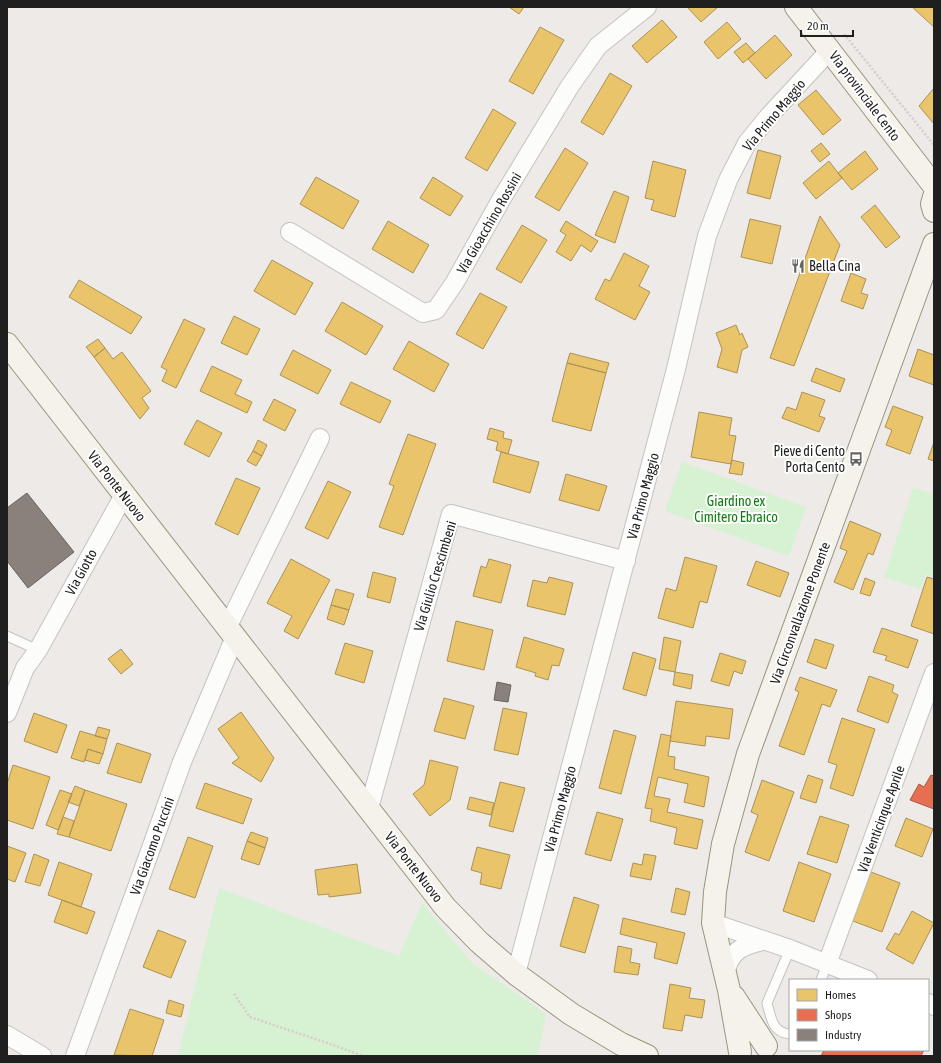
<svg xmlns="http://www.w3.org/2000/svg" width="941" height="1063" viewBox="0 0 941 1063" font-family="'Asap Condensed',sans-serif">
<rect width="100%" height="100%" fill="#edeae7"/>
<path fill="#d6f2d3" d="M682 462 806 507 789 556 665 511Z
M913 488 934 494V577L926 574 921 589 884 577Z
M219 888 399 956 422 903 473 964 546 1014 538 1056H178Z"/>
<path fill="#e9c46a" stroke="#ac9254" d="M509 7H524L519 14Z
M687 7H718L701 22Z
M912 7H934V27Z
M662 20 677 37 647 63 632 46Z
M727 22 741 39 718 59 704 42Z
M540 27 564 40 533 94 509 81Z
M775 35 792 55 766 79 748 59Z
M746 43 755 53 743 63 734 52Z
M610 73 632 86 603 135 581 122Z
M934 88V124L919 106Z
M816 90 841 120 823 135 798 105Z
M493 109 516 123 487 171 465 158Z
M821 143 830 154 820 162 811 151Z
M565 148 588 163 559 211 535 197Z
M758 150 781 156 770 199 747 193Z
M865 151 878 169 852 190 838 173Z
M653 161 686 170 675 217 651 210 654 200 645 198Z
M829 161 842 178 816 199 803 183Z
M316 177 359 201 343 229 300 204Z
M433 177 463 196 450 216 420 198Z
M614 191 629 197 615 243 595 235Z
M875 205 900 237 886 248 861 217Z
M820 216 840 245 794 366 770 358Z
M750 219 781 226 772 264 741 257Z
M388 221 429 245 413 273 372 249Z
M566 221 598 241 591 252 581 245 571 261 556 252 566 235 560 231Z
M522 225 547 240 521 283 496 269Z
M624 253 649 266 639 286 650 292 635 320 595 299 605 279 610 281Z
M272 260 313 283 295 315 254 291Z
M851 273 866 279 861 293 868 295 863 309 841 301Z
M79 280 142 317 131 334 69 297Z
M480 293 507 307 483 349 456 334Z
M342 302 383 326 366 355 325 331Z
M234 316 260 329 247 355 221 343Z
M184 319 205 329 176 388 162 381 167 370 161 367Z
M736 325 740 335 742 333 748 347 742 350 737 373 717 367 722 349 716 333Z
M98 339 105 348 94 357 86 347Z
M409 341 449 364 434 392 393 369Z
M105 348 113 359 122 352 151 391 142 398 149 408 140 419 94 357Z
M918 349 934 355V385L909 376Z
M293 350 331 370 318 394 280 375Z
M570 353 609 363 606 373 567 363Z
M567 363 606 373 591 431 552 421Z
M212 366 242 380 235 394 252 402 247 413 200 391Z
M816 368 845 379 840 392 811 381Z
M351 382 391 401 380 423 340 404Z
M802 392 825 400 819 416 825 418 819 432 782 418 787 407 796 410Z
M274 399 296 410 285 431 263 420Z
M893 406 923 417 910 454 886 445 892 430 885 427Z
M699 412 732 418 729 435 736 436 731 464 691 457Z
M197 420 222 433 209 457 184 444Z
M490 428 504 432 503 438 512 440 508 454 496 450 498 442 487 439Z
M408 434 436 444 403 535 379 527 394 486 389 484Z
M258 440 267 445 262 456 253 451Z
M934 442V461L928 459Z
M253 451 262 456 256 466 247 461Z
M501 452 539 462 530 493 493 482Z
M732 460 744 463 742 475 729 473Z
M566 474 607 486 599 511 559 500Z
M236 478 260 488 238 535 215 524Z
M328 481 351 492 328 539 305 528Z
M850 521 881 534 873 555 868 553 853 590 834 582 847 551 840 548Z
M685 557 717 566 707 603 700 601 693 628 658 618 666 588 676 591Z
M291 559 330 580 298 639 284 631 292 616 267 603Z
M489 559 511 565 501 603 473 596 481 566 486 568Z
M756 561 789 573 780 597 747 585Z
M373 572 396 578 390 603 367 597Z
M549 577 573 583 565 615 527 606 533 580 547 583Z
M927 577 934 579V634L911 626Z
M865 578 875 582 870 596 860 593Z
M336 589 354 594 349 610 331 605Z
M331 605 349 610 344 625 327 619Z
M456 621 493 630 484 670 447 661Z
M882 628 918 640 908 668 885 660 887 656 873 652Z
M524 637 564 649 559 666 552 665 548 680 535 676 536 673 516 667Z
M664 637 681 641 675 672 659 669Z
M815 639 834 645 826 669 807 662Z
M345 643 373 651 364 683 335 674Z
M121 649 133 664 121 674 108 659Z
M633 652 656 659 646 696 623 689Z
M720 653 746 661 742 674 734 671 729 686 711 681Z
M675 672 693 675 691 689 673 685Z
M869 676 894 685 892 692 898 695 888 723 857 711Z
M800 677 837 690 830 707 822 704 804 755 779 746 799 692 795 690Z
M444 698 474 706 465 739 434 731Z
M676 701 733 709 729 739 706 736 705 746 670 741Z
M503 708 527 713 518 755 494 750Z
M241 712 274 758 261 782 232 763 239 758 218 729Z
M34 713 67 725 57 753 24 741Z
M842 718 875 729 853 796 830 788 837 765 828 762Z
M98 727 110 730 107 739 95 736Z
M614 730 636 736 621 794 599 788Z
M80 731 107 739 103 754 88 749 84 762 71 758Z
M661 734 671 736 668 756 675 757 674 769 709 777 704 807 684 802 688 784 658 777 654 796 670 799 667 812 703 820 697 849 674 844 677 828 650 821 652 809 645 808Z
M117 743 151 754 141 783 107 773Z
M88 749 103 754 99 764 85 760Z
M430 760 458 767 450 800 430 816 413 794 424 785Z
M13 765 50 777 33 829 7 820V784Z
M808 775 823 780 816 803 800 798Z
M762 780 794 792 769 861 745 852 758 815 751 812Z
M500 782 525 788 513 832 489 826Z
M205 783 252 799 243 824 196 808Z
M75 786 85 790 79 806 68 802Z
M60 790 72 794 58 830 46 825Z
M85 790 127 804 111 851 69 837Z
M470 797 494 803 491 815 467 809Z
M597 812 623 819 611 861 585 854Z
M820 816 849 825 837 863 807 854Z
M63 817 74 821 69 837 57 834Z
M906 818 933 829 922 857 895 846Z
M251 832 268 838 265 848 247 841Z
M188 837 213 846 195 898 169 889Z
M247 841 265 848 259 865 241 859Z
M7 846 26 853 15 882 7 879Z
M477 847 510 855 501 889 480 884 482 873 471 870Z
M34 854 49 860 40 886 25 882Z
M644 854 656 856 651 880 630 876 633 863 642 865Z
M59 862 92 874 81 907 48 895Z
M799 862 831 874 814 922 783 911Z
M357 864 361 893 329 897V894L318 895 315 870Z
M871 872 900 883 882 932 853 921Z
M676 888 690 892 685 915 671 912Z
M574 897 599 905 585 953 560 946Z
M62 900 95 912 87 934 54 922Z
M912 911 934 923 913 964 886 949 895 933 899 935Z
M623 918 685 933 677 964 654 958 657 943 620 934Z
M158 930 186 941 171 978 143 967Z
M618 946 632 949 630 962 640 964 638 975 614 972Z
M670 984 691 988 689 998 705 1000 702 1018 685 1015 682 1031 663 1028Z
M169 1000 184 1005 181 1017 166 1013Z
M130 1009 164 1020 152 1056 114 1055Z"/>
<path fill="#e76f51" stroke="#ab5742" d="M931 775 934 776V809L910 800 919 784 924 787Z
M824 1050H924L921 1056H821Z"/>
<path fill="#8a817c" stroke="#6a6460" d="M27 493 74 552 28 588 7 561V508Z
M497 682 511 685 508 702 494 700Z"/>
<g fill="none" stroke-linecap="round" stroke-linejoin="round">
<defs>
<path id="lane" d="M7 636 38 650
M821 980 827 964
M790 1034C772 1033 771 1017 767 1003L790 949"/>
<path id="street" d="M290 232 423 313 436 310 455 282 502 198 570 86 598 46 647 7
M227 628 320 438
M7 713 25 668 38 650 124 495
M369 808 451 514 626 561
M713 923 790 949 868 980
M827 964 934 673
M516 974 676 369 707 236 728 180 747 143 769 116 830 50
M725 974C730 951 741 946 763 941
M928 1003 934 1006
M7 1035 42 1056
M75 1056 136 890 182 762 235 637"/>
<path id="secondary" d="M796 7 934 186
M934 197 932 204 934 211
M7 344 445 907 479 942 516 974 571 1014 621 1044 647 1056
M734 997 766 1046
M740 1052 729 990 713 923 715 892 723 844 748 754 934 244"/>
</defs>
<use href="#lane" stroke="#c4c3c2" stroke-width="11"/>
<use href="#street" stroke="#c4c3c2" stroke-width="20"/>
<use href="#secondary" stroke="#97967f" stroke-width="24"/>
<path stroke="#dacbca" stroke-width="2.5" stroke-dasharray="2 2" stroke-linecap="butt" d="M844 34 934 145
M234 994 250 1017 336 1046 363 1056"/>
<use href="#lane" stroke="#fcfcfb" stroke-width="9"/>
<use href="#street" stroke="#fcfcfb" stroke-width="18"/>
<use href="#secondary" stroke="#f4f2ea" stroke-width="22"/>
</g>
<defs>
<symbol id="restaurant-bare" viewBox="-9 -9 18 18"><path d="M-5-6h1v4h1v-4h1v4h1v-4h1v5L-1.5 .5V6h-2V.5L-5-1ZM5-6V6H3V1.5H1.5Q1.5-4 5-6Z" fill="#676665" stroke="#fff" stroke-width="2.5" paint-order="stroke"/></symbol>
<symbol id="bus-bare" viewBox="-9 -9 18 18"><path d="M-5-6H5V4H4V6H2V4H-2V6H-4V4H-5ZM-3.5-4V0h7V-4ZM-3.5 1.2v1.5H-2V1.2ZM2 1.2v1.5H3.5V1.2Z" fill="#676665" stroke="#fff" stroke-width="2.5" paint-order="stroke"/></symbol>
</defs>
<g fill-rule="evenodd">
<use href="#restaurant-bare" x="788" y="256" width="20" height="20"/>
<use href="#bus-bare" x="846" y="449" width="20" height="20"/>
</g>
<g text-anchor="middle" stroke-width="4" stroke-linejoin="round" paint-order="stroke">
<g font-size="14" fill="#1f1f1f" stroke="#fff">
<text transform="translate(865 96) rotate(53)" y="5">Via provinciale Cento</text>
<text transform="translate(774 115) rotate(-50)" y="5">Via Primo Maggio</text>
<text transform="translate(489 223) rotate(-60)" y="5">Via Gioacchino Rossini</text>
<text transform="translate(117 486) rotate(52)" y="5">Via Ponte Nuovo</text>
<text transform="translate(643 496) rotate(-75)" y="5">Via Primo Maggio</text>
<text transform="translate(81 572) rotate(-61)" y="5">Via Giotto</text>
<text transform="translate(435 576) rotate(-73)" y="5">Via Giulio Crescimbeni</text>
<text transform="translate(800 613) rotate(-70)" y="5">Via Circonvallazione Ponente</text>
<text transform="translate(560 809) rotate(-75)" y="5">Via Primo Maggio</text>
<text transform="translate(881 819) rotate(-70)" y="5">Via Venticinque Aprile</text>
<text transform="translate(152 846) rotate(-70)" y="5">Via Giacomo Puccini</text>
<text transform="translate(414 867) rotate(52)" y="5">Via Ponte Nuovo</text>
</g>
<g font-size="14" fill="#1f1f1f" stroke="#fff" text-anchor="start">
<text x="809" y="271">Bella Cina</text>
<text x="845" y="456" text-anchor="end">Pieve di Cento<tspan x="845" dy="16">Porta Cento</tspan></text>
</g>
<g font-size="14" fill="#0d7d0d" stroke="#fff">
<text x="736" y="506">Giardino ex<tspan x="736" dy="16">Cimitero Ebraico</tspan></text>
</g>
</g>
<rect width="941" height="1063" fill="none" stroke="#1f1f1f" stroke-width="16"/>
<rect x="789" y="979" width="140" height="72" fill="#ffffff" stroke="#a5a5a5"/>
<rect x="797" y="989" width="20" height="12" fill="#e9c46a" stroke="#a5a5a5"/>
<text x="825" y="999" font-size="12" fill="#1f1f1f">Homes</text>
<rect x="797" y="1009" width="20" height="12" fill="#e76f51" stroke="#a5a5a5"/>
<text x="825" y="1019" font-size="12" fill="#1f1f1f">Shops</text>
<rect x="797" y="1029" width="20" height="12" fill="#8a817c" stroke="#a5a5a5"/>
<text x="825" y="1039" font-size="12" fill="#1f1f1f">Industry</text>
<path d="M801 30v6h52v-6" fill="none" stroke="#1f1f1f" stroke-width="2"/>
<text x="807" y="30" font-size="12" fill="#1f1f1f" stroke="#ffffff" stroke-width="3" paint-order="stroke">20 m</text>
</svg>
